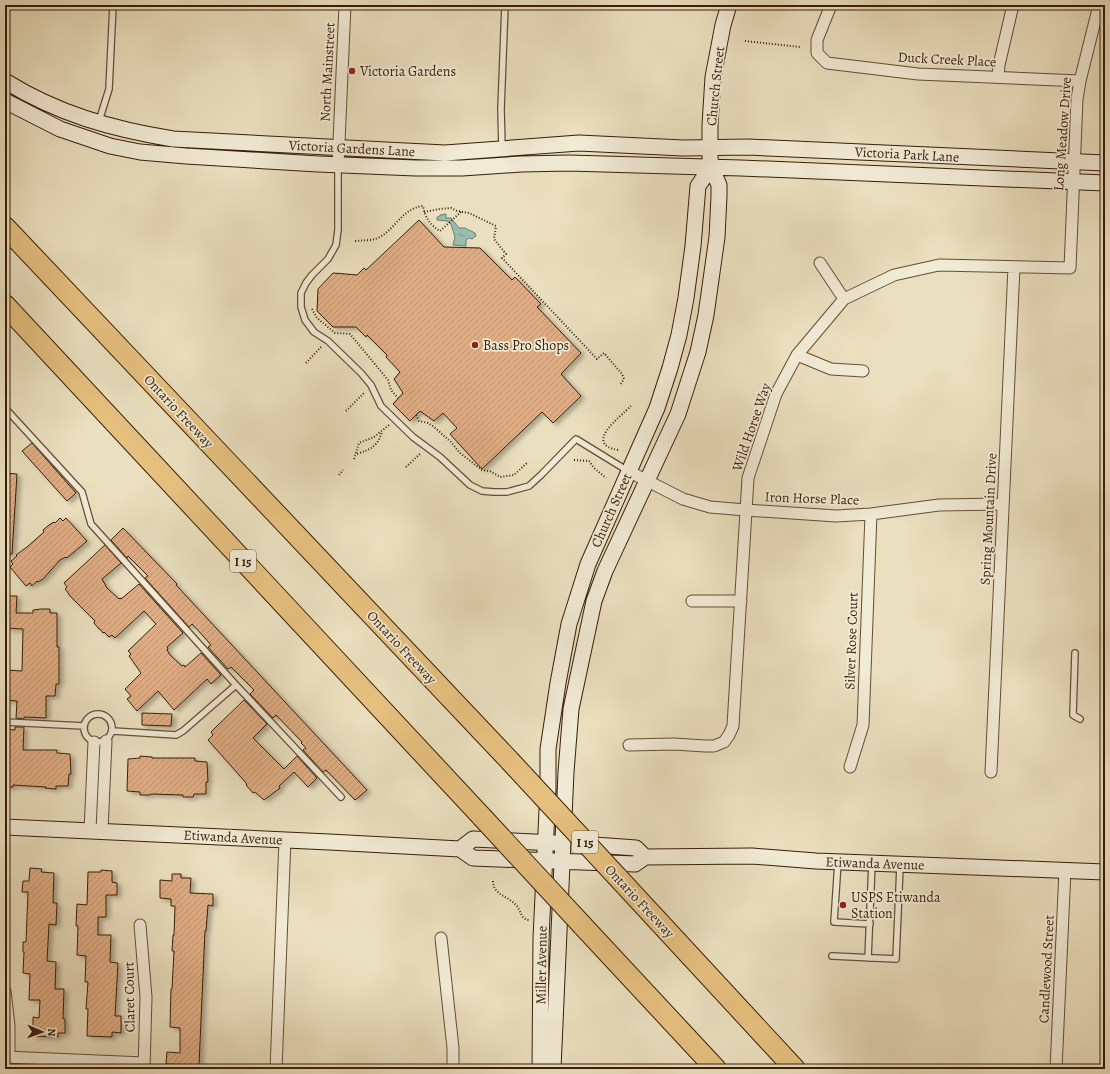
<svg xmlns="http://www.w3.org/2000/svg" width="1110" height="1074" viewBox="0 0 1110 1074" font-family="Alegreya,serif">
<defs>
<pattern id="water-ripples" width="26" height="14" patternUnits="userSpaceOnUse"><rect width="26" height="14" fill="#98bdb0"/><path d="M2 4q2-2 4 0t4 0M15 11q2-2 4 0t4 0" fill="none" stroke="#7d998d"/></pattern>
<pattern id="building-hatch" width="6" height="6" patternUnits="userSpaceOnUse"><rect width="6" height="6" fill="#dfad85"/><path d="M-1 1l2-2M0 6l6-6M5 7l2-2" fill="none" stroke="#c09471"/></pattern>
<filter id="shadow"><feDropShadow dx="4" dy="2.5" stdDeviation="2" flood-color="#0004"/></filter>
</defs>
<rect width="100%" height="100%" fill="#eadfbe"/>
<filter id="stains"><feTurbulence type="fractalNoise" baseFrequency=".005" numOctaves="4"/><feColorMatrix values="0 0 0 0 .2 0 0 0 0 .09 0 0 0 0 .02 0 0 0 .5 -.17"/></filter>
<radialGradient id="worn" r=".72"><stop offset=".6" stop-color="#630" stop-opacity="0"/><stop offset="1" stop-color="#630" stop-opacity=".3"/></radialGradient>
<path fill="url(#water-ripples)" stroke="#717d6d" d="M446 214V218H451L459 228H465L475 233 476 236 472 239 469 238 466 240V246L453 245 455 237 451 224 447 221 437 220V217H439L440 215Z"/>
<path fill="url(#building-hatch)" stroke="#371e08" filter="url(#shadow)" d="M419 220 444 247 480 248 512 280 515 277 541 304 537 307 581 353 561 374 581 396 553 423 542 412 482 469 450 434 457 428 443 413 434 421 420 411 410 421 393 404 403 393 394 379 400 372 386 357 387 355 367 335 366 337 356 327H333L317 311 318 289 333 273 357 275 364 268 366 270Z
M32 443 76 493 67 501 22 451Z
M5 473 17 474 12 554H5Z
M60 518 63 521 66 518 87 541 67 558 66 557 60 560 43 579 38 582 37 581 32 586 30 583 26 586 10 567 13 564 11 561 17 556 16 555 27 547 44 532 43 530 49 525 54 522 55 523Z
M123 528 177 584 176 585 367 790 355 800 326 770 323 772 303 750 306 748 301 743 302 742 276 715 273 718 250 694 254 690 231 667 228 669 208 647 211 645 205 638 192 624 189 627 145 578 148 576 128 556 127 558 111 540Z
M105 545 121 563 102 579 107 588 119 599 120 598 121 599 139 584 183 633 167 647 168 649 167 650 170 655 182 666 184 665 185 667 201 653 221 675 211 684 207 679 174 710 158 691 137 711 127 699 131 696 125 689 141 673 129 656 131 654 128 651 156 624 144 611 115 638 112 635 109 637 104 632 103 633 100 629H99L94 623 95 621 69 595V594L65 589 67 587 64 583Z
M5 596H17L16 613H33V610L41 609H50V613H57V647H59V684H56L55 696H46V718L24 717V719L16 718 17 701 5 700V670L22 671 23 629 5 628Z
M244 700 267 724 253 738 284 769 297 756 317 778 308 787 294 772 279 786 280 788 264 800 255 792 253 793 246 785 247 784 208 740 213 735 211 732 216 727Z
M142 713 172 714 171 726 142 725Z
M15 727H24L23 750H57V753L70 754 71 774H69L68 786H56V789L45 788 46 787 13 785V787H5V729L15 730Z
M140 756 152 757V758H195V761L207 762 208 782H206V794H194L193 797H183V795L151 794 150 795H140V792L127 791 128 759 140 758Z
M30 868 42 869 41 872 54 873 53 903H57L56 925 49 924 47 961 56 962 55 989H64L63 1019H65V1033H58V1037L33 1036V1017L39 1018 40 1000H29L30 974 23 973 24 952H23V942H26L28 892H22L23 881H29Z
M101 870 112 871V882L117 883V895H106V917H98V935H111L110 962 118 963 115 1016H121V1033L112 1032V1037L87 1036 88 1009H86L88 982H85L86 956 77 955 78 926H76L77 904 87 905 88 872H101Z
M172 874H181V878H191L190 893 213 894V906L208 905 206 931H205L199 1065 166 1064 167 1052 180 1053V1028L170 1027 171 989H172L174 951H172L173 935H174L175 906H171V899L160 898V880L172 881Z"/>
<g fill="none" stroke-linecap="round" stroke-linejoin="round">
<defs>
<path id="service" d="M99 121 109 89 113 5
M502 149 501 109 505 5
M338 166V230L336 245 328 259 312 275 306 283 301 293V307L305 320 314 332 328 341 361 373 371 385 381 406 413 437 440 457 470 485 482 491 494 492H507L529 486 541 475 576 439 628 471
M5 408 82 492 91 524 236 685 341 797
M1075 653 1073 715 1080 719
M84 728a14 14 0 1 1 28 0a14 14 0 1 1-28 0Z
M5 722 84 726
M113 731 176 735 183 731 236 685
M838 862 834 922 870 924
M832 956 896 959 900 866
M868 958 872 863"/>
<path id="minor" d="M831 5 817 40V53L827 63 918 74 1080 81
M998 77 999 65 1013 5
M338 165 345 5
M820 263 844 299
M797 355 831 369 863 371
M628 471 683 499 710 507 746 510 836 516 871 514 939 505 1003 504
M692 601H741
M629 745 674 744 705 746H714L724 742 729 735 733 726 734 709 748 478 776 394 797 355 844 299 894 275 939 265 1070 268 1077 99 1080 81 1099 5
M850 767 863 725 871 514
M991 772 1014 267
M90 831 94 742
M102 831 106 741
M140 925 146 997 144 1069
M441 938 453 1048V1069
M5 991 9 1026V1057
M5 1057 144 1063
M276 1069 285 840
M1056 1069 1065 870"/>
<path id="secondary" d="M5 81C58 114 112 129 173 139L445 153 579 143 683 148 748 147 1105 163
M5 101 60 129 110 146 140 152 186 156 318 164 416 168H462L521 164 569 163 741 168 1105 183
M5 827 329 842 460 849 473 858 635 864 645 857 752 856 816 861 1105 872
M581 844 636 848 645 857
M460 849 473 839 555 843
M540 1069 541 938 548 789V749L558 683 569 624 588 564 657 408 670 368 679 335 686 298 693 246 698 186 711 167
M553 1069 566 772 571 709 594 601 605 571 678 414 698 352 706 315 717 237 719 196V185L711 167 710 157V125L713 77 723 25 729 5"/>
<path id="motorway" d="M5 227 510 761
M5 305 482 817
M659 922 795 1069
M582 925 716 1069"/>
</defs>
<use href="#service" stroke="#644e36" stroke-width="8"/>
<use href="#minor" stroke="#644e36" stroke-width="13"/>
<use href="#secondary" stroke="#371e08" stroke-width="17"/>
<use href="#motorway" stroke="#371e08" stroke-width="22"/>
<path stroke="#371e08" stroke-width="2" stroke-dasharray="1 2" stroke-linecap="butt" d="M130 9 131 5
M745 41 800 47
M424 212 440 209 451 208 457 211 469 213 496 226 494 239 506 254 502 258 597 359 604 353 622 374 624 379 620 385
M355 241C364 240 372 241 380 237 396 228 403 208 423 206 425 217 430 225 440 231L461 212
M312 309 317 318 335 333 350 334 388 380 391 390 398 398
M306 363 322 346
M346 411 365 392
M416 415 419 421 428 423 433 426 451 442 460 453 482 470 490 471 500 477 514 475 528 462
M618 450C583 444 620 417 631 406
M357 454C371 449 377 447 382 432
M354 459 359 443 374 437 389 425
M574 460 589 461 594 468 606 478
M406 467 421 453
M339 475 343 470
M493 881C493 895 508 896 516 905 521 910 520 919 529 920"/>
<use href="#service" stroke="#f1ead5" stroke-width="5.5"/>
<use href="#minor" stroke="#f1ead5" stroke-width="11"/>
<use href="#secondary" stroke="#f1ead5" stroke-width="15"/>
<use href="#motorway" stroke="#e5c07f" stroke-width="20"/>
<defs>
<path id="motorway-bridge" d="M510 761 659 922
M482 817 582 925"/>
</defs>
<use href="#motorway-bridge" stroke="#371e08" stroke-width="22" stroke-linecap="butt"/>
<use href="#motorway-bridge" stroke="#e5c07f" stroke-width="20"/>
</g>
<g fill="#8f2418" stroke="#f1ead5" stroke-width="1.5">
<circle cx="352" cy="71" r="4"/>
<circle cx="475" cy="345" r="4"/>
<circle cx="843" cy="905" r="4"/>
</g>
<g text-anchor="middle" stroke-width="3.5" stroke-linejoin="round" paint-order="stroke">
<g fill="#f1ead5" stroke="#6f5b46" stroke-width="1">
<rect x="230" y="550" width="26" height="22" rx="3"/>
<rect x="572" y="831" width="26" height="22" rx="3"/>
</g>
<g font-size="13" font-weight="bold" fill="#371e08">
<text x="243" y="566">I 15</text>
<text x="585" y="847">I 15</text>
</g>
<g font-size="14" fill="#371e08" stroke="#f1ead5">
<text transform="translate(947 59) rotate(3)" y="5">Duck Creek Place</text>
<text transform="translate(327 72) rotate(-87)" y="5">North Mainstreet</text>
<text transform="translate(715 86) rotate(-84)" y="5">Church Street</text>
<text transform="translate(1062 134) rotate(-86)" y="5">Long Meadow Drive</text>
<text transform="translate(352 148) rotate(3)" y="5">Victoria Gardens Lane</text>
<text transform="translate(907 154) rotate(3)" y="5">Victoria Park Lane</text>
<text transform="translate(179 411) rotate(47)" y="5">Ontario Freeway</text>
<text transform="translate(751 427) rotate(-71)" y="5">Wild Horse Way</text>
<text transform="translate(812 498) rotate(2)" y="5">Iron Horse Place</text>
<text transform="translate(611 510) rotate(-66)" y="5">Church Street</text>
<text transform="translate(988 519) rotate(-87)" y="5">Spring Mountain Drive</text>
<text transform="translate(851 641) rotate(-88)" y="5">Silver Rose Court</text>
<text transform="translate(402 647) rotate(47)" y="5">Ontario Freeway</text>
<text transform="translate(233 837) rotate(3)" y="5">Etiwanda Avenue</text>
<text transform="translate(875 863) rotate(2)" y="5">Etiwanda Avenue</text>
<text transform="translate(640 901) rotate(47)" y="5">Ontario Freeway</text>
<text transform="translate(541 965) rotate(-89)" y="5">Miller Avenue</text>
<text transform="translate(1046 969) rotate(-87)" y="5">Candlewood Street</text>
<text transform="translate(129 997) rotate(-91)" y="5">Claret Court</text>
</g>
<g font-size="14" fill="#371e08" stroke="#f1ead5" text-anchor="start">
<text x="360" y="76">Victoria Gardens</text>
<text x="483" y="350">Bass Pro Shops</text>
<text x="851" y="902">USPS Etiwanda<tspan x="851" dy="16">Station</tspan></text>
</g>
</g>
<rect width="1110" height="1074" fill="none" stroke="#eadfbe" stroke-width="20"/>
<rect x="6" y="6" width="1098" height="1062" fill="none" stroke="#371e08" stroke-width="2"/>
<rect x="10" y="10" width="1090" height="1054" fill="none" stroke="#371e08"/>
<g transform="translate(42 1032) rotate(92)" stroke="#f1ead5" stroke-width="3" paint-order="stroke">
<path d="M0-3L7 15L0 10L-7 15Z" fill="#371e08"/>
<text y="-6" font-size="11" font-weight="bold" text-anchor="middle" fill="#371e08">N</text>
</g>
<rect width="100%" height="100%" filter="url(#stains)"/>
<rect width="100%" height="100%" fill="url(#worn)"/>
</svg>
